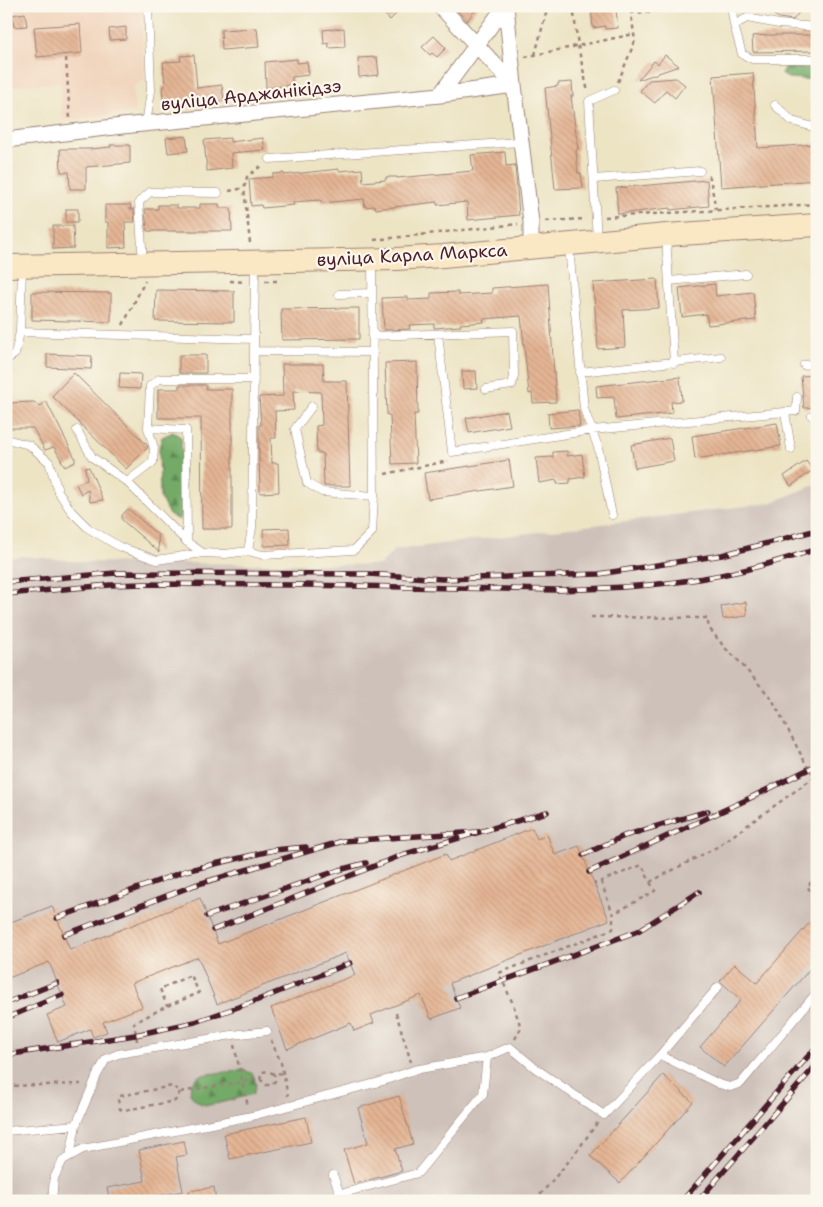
<svg xmlns="http://www.w3.org/2000/svg" width="823" height="1207" viewBox="0 0 823 1207" font-family="'Shantell Sans',sans-serif">
<defs>
<pattern id="forest-firs" width="22" height="20" patternUnits="userSpaceOnUse" patternTransform="scale(1.25)"><rect width="22" height="20" fill="#73aa67"/><path d="M5 1l3.5 6h-7zM16 11l3.5 6h-7z" fill="#608a55"/></pattern>
<pattern id="building-back-hatch" width="6" height="6" patternUnits="userSpaceOnUse" patternTransform="scale(1.25)"><rect width="6" height="6" fill="#e4b594"/><path d="M-1 5l2 2M0 0l6 6M5-1l2 2" fill="none" stroke="#c59b80"/></pattern>
</defs>
<rect width="100%" height="100%" fill="#fbf7ec"/>
<filter id="ink" filterUnits="userSpaceOnUse"><feTurbulence type="fractalNoise" baseFrequency=".02" numOctaves="2"/><feDisplacementMap in="SourceGraphic" scale="10" xChannelSelector="R" yChannelSelector="G"/><feConvolveMatrix kernelMatrix="1 2 1 2 8 2 1 2 1" color-interpolation-filters="sRGB"/></filter>
<filter id="wash" filterUnits="userSpaceOnUse"><feTurbulence type="fractalNoise" baseFrequency=".0096" numOctaves="4" result="noise"/><feDisplacementMap in="SourceGraphic" scale="20" xChannelSelector="R" yChannelSelector="G"/><feGaussianBlur stdDeviation="1.12" result="paint"/><feColorMatrix in="noise" values="0 0 0 0 0 0 0 0 0 0 0 0 0 0 0 0 0 1.4 0 .05"/><feComposite in="paint" operator="in"/></filter>
<g filter="url(#wash)">
<rect width="100%" height="100%" fill="#ede4c4"/>
<path fill="#f1d5bd" d="M6 6H144L141 23 145 79 133 87 135 112 62 121 61 83 6 86Z"/>
<path fill="#cec1ba" d="M817 484V1201H6V559L23 556 84 562 380 565 394 550 770 503Z"/>
<path fill="url(#forest-firs)" stroke="#5e6449" d="M784 67 816 69 817 80 788 78 781 74Z
M173 432 181 437 185 506 180 520 169 515 160 497 159 448 162 437Z
M244 1070 253 1074 256 1085 253 1094C247 1096 211 1106 206 1105 199 1104 194 1099 190 1094L191 1083 200 1075Z"/>
<g id="blocks">
<path fill="url(#building-back-hatch)" d="M377 6H404L390 20Z
M453 6H478L467 21Z
M591 6H613V10H616L618 28 605 29V26L593 28Z
M760 6H804L793 20 779 18Z
M25 13 27 26 14 27 12 15Z
M80 24 82 53 37 57 34 27Z
M126 27V39L110 40 109 29Z
M257 28 259 47 222 50 221 30Z
M344 28 345 47 329 48 328 43 324 44 323 30Z
M770 35H817V51L753 52 752 36Z
M434 36 446 48 437 57 432 53 430 55 422 47Z
M194 55 197 88 222 85 224 101 169 106 168 98 163 99 162 87 165 86 163 62 181 61 180 56Z
M665 55 679 66 638 80 654 61 658 64Z
M377 57 379 75 359 77 358 58Z
M297 59V63L307 62 309 75 292 77V85L266 88 265 62Z
M753 73 758 148 817 144V180L721 187 713 76Z
M676 78 685 85 675 98 666 90 655 103 640 91 649 80Z
M572 82 573 96H571L578 149 576 150 577 163 578 173H581L583 188 555 189 545 88 558 86V83Z
M186 136 188 151 168 153 166 138Z
M230 138V142L263 138 265 150 231 153 232 168 207 171 204 140Z
M110 145H130V163L86 167V189H70L69 172H61L60 149H90L111 147Z
M505 152 506 166 515 165 519 215 468 220 467 202 437 205V202L376 209 375 206 365 207 364 199 321 203V200L293 202 294 205 262 208 261 205 251 206 249 179 273 177V174L284 173V175L339 169V171L362 169 363 182 386 180V177H397V178L473 171 471 155Z
M707 180 709 206 670 210V208L618 214 616 188Z
M200 204H219V208H231L232 231H147L145 209H158V205H177V208H200Z
M105 205H131L130 209H134L135 222H125L126 247 108 248V222H105Z
M66 209H78V222H66Z
M53 226H73L74 248 53 249Z
M657 279 659 308 623 310 625 347 598 349 593 283Z
M548 284 556 402 533 403 532 393 529 394 521 316 483 319 484 322 460 324 461 326 434 328V324L409 325 410 329 384 330 382 298 408 297V300L431 299V293L458 292V295L492 293V288Z
M715 284 716 296 753 292 756 320 708 325 706 314 682 317 679 288Z
M156 290 234 291V322L155 321Z
M32 292 111 293V322L32 320Z
M359 308V339L282 340 281 309Z
M47 354 92 356 91 369 47 367Z
M179 355H206V373H179Z
M417 362 418 414H414L416 463 392 464 390 415H387L385 363Z
M282 364H323L324 381H347L350 486H324L323 453H317L316 426 322 425 321 392 293 391 294 410 275 411 276 438H271L272 463H278L279 492 260 493 259 449V425H261L259 397 283 396Z
M462 371H476L477 388 463 389Z
M74 373 147 445 148 447 126 469 52 396Z
M120 373 141 374 140 389 119 388Z
M817 375V407L804 408 801 376Z
M680 377 682 401 671 402 672 413 616 419 614 397 597 398 596 386Z
M179 385H206V389H232V529H202L201 418H158V389H179Z
M46 401 75 458V462L65 467 54 447 45 450 33 428H6V403L34 402 40 407Z
M578 410 580 426 549 428 548 413Z
M507 411 510 426 469 433 466 418Z
M777 423 781 446 695 459 692 436Z
M670 438 674 461 635 468 631 445Z
M567 451V456L582 454 585 477 570 479V483L557 484V480L539 483 536 458 553 457V452Z
M509 460 513 486 428 499 424 473Z
M806 461 813 470 791 486 784 476Z
M89 467 95 481 103 500 90 502 88 490 81 494 76 484 87 480 85 468Z
M128 509 158 535 159 552 122 520V515Z
M289 528 290 545 264 546 263 529Z
M746 602 747 616 723 619 721 606Z
M532 828 537 839 547 835 555 855 579 846 609 920 450 983 460 1008 431 1019 421 995 371 1015 374 1023 354 1031 351 1023 287 1049 271 1008 355 975 346 953 217 1004 198 957 132 983 142 1007 103 1022 107 1032 93 1037 90 1029 58 1042 47 1015 67 1007 49 962 6 979V924L52 906 70 950 200 898 218 944 446 854 449 861Z
M817 914V961L724 1067 700 1047 741 1000 720 981 735 964 757 983Z
M663 1075 693 1102 620 1183 590 1156Z
M399 1096 413 1144 395 1149 402 1171 354 1184 344 1150 368 1143 358 1108Z
M306 1117 311 1142 230 1159 224 1134Z
M184 1141 187 1155 176 1157 183 1191 131 1201H110L107 1188 145 1181 139 1150Z
M214 1187 216 1201H190L189 1191Z"/>
</g>
</g>
<g filter="url(#ink)">
<use href="#blocks" fill-opacity="0" stroke="#9c8278" stroke-width="1"/>
<g fill="none" stroke-linecap="round" stroke-linejoin="round">
<defs>
<path id="lane" d="M731 6 734 25 742 54 752 59H817
M734 25 747 18 779 24 817 27
M775 105 792 121 817 128
M146 124 151 91 148 6
M270 159 521 142
M594 179 700 171
M666 237 674 363
M597 240 589 101 614 90
M569 247 584 409 598 447 612 515
M143 263 139 202 150 192 218 193
M669 281 746 274
M339 294 372 293
M20 332 254 339
M438 334 452 452 592 430 785 412 791 449
M372 336 513 331 514 376 512 385 486 389
M254 351 373 352
M6 360 15 354 20 332 22 268
M804 365 817 363
M580 372 721 357
M312 406 295 429 307 483 322 492 374 496
M785 412 796 411 797 397
M812 416 817 415
M148 428 186 430 187 542
M77 430 92 457 127 482 187 542 203 553 225 554 248 551 252 528 255 264
M6 439 29 445 49 462 58 491 71 511 88 528 120 547 157 560 203 553
M127 482 153 462 154 448 148 428 150 386 159 379H254
M248 551 263 555 354 550 372 532 374 496 372 262
M660 1055 718 987
M6 1131 76 1125
M70 1156 76 1125 97 1075 106 1059 118 1054 232 1035 267 1031
M333 1175 340 1194 418 1173 483 1094 487 1057
M52 1201 54 1178 63 1160 83 1149 252 1116 383 1081 414 1070 487 1057 510 1047 535 1068 604 1115 660 1055 719 1084 730 1087 741 1083 817 992"/>
<path id="street" d="M440 6 514 85 531 222V248
M440 95 514 85 506 6
M6 140 122 126 440 95 505 6"/>
<path id="secondary" d="M6 266 396 259 443 256 666 235 817 225"/>
</defs>
<use href="#lane" stroke="#9c8278" stroke-width="9"/>
<use href="#street" stroke="#9c8278" stroke-width="17"/>
<use href="#secondary" stroke="#9c8278" stroke-width="24"/>
<path stroke="#9c8278" stroke-width="2.5" stroke-dasharray="4 4" stroke-linecap="butt" d="M573 6 578 46 588 92
M630 6 631 13
M535 55 548 6
M525 57 634 34
M66 58 70 119
M618 82 635 41 631 13 658 11 661 6
M708 176 710 178 716 210
M229 191 244 188
M605 217 817 204
M546 221 585 219
M374 240 518 224
M250 243 244 188 247 177 262 165
M230 281 245 282
M265 281H277
M123 325 145 281
M385 474 448 461
M591 617 707 618 709 628 725 648 736 658 772 699 809 770 816 776 717 847 650 882 642 865 594 884
M817 876 807 887 817 896
M601 882 613 914 655 891 650 882
M396 1013 411 1062
M515 1039 521 1028 513 1004 499 973 613 929V914
M271 1040 281 1063 288 1096
M137 1041 134 1023 167 1006 199 993 191 975 160 989 167 1006
M234 1045 248 1106
M260 1079 266 1085H271L275 1081 274 1074
M6 1086 81 1084
M180 1092 175 1101 125 1110 120 1109 118 1100 120 1096 173 1086 180 1092 260 1079 262 1072 268 1071 274 1074 283 1073
M535 1201 574 1155 598 1122"/>
<use href="#lane" stroke="#fff" stroke-width="8"/>
<use href="#street" stroke="#fff" stroke-width="15"/>
<use href="#secondary" stroke="#fae7c3" stroke-width="22"/>
<defs>
<path id="rail" d="M6 582 116 573 369 574 442 579 599 574 722 555 817 530
M6 594 110 585 144 584 304 585 558 590C618 588 680 585 740 571 766 565 791 557 817 549
M583 855 624 836 708 811
M589 872 744 801 817 765
M207 916 339 870 366 863
M57 918 185 871 274 850 306 847
M213 930 402 855 547 812
M64 935 195 885 343 841 478 832
M456 998 638 931 699 892
M6 1003 57 983
M6 1018 62 995
M6 1055 135 1035 195 1022 258 1000 350 963
M682 1201 817 1046
M698 1201 817 1064"/>
</defs>
<use href="#rail" stroke="#4a1f2b" stroke-width="5.5"/>
<use href="#rail" stroke="#fbf7ec" stroke-width="4" stroke-dasharray="11" stroke-linecap="butt"/>
</g>
</g>
<g text-anchor="middle" stroke-width="4.5" stroke-linejoin="round" paint-order="stroke">
<g font-size="18" fill="#4a1f2b" stroke="#fbf7ec">
<text transform="translate(251 95) rotate(-6)" y="6">вуліца Арджанікідзэ</text>
<text transform="translate(412 255) rotate(-3)" y="6">вуліца Карла Маркса</text>
</g>
</g>
<rect width="823" height="1207" fill="none" stroke="#fbf7ec" stroke-width="25"/>
</svg>
